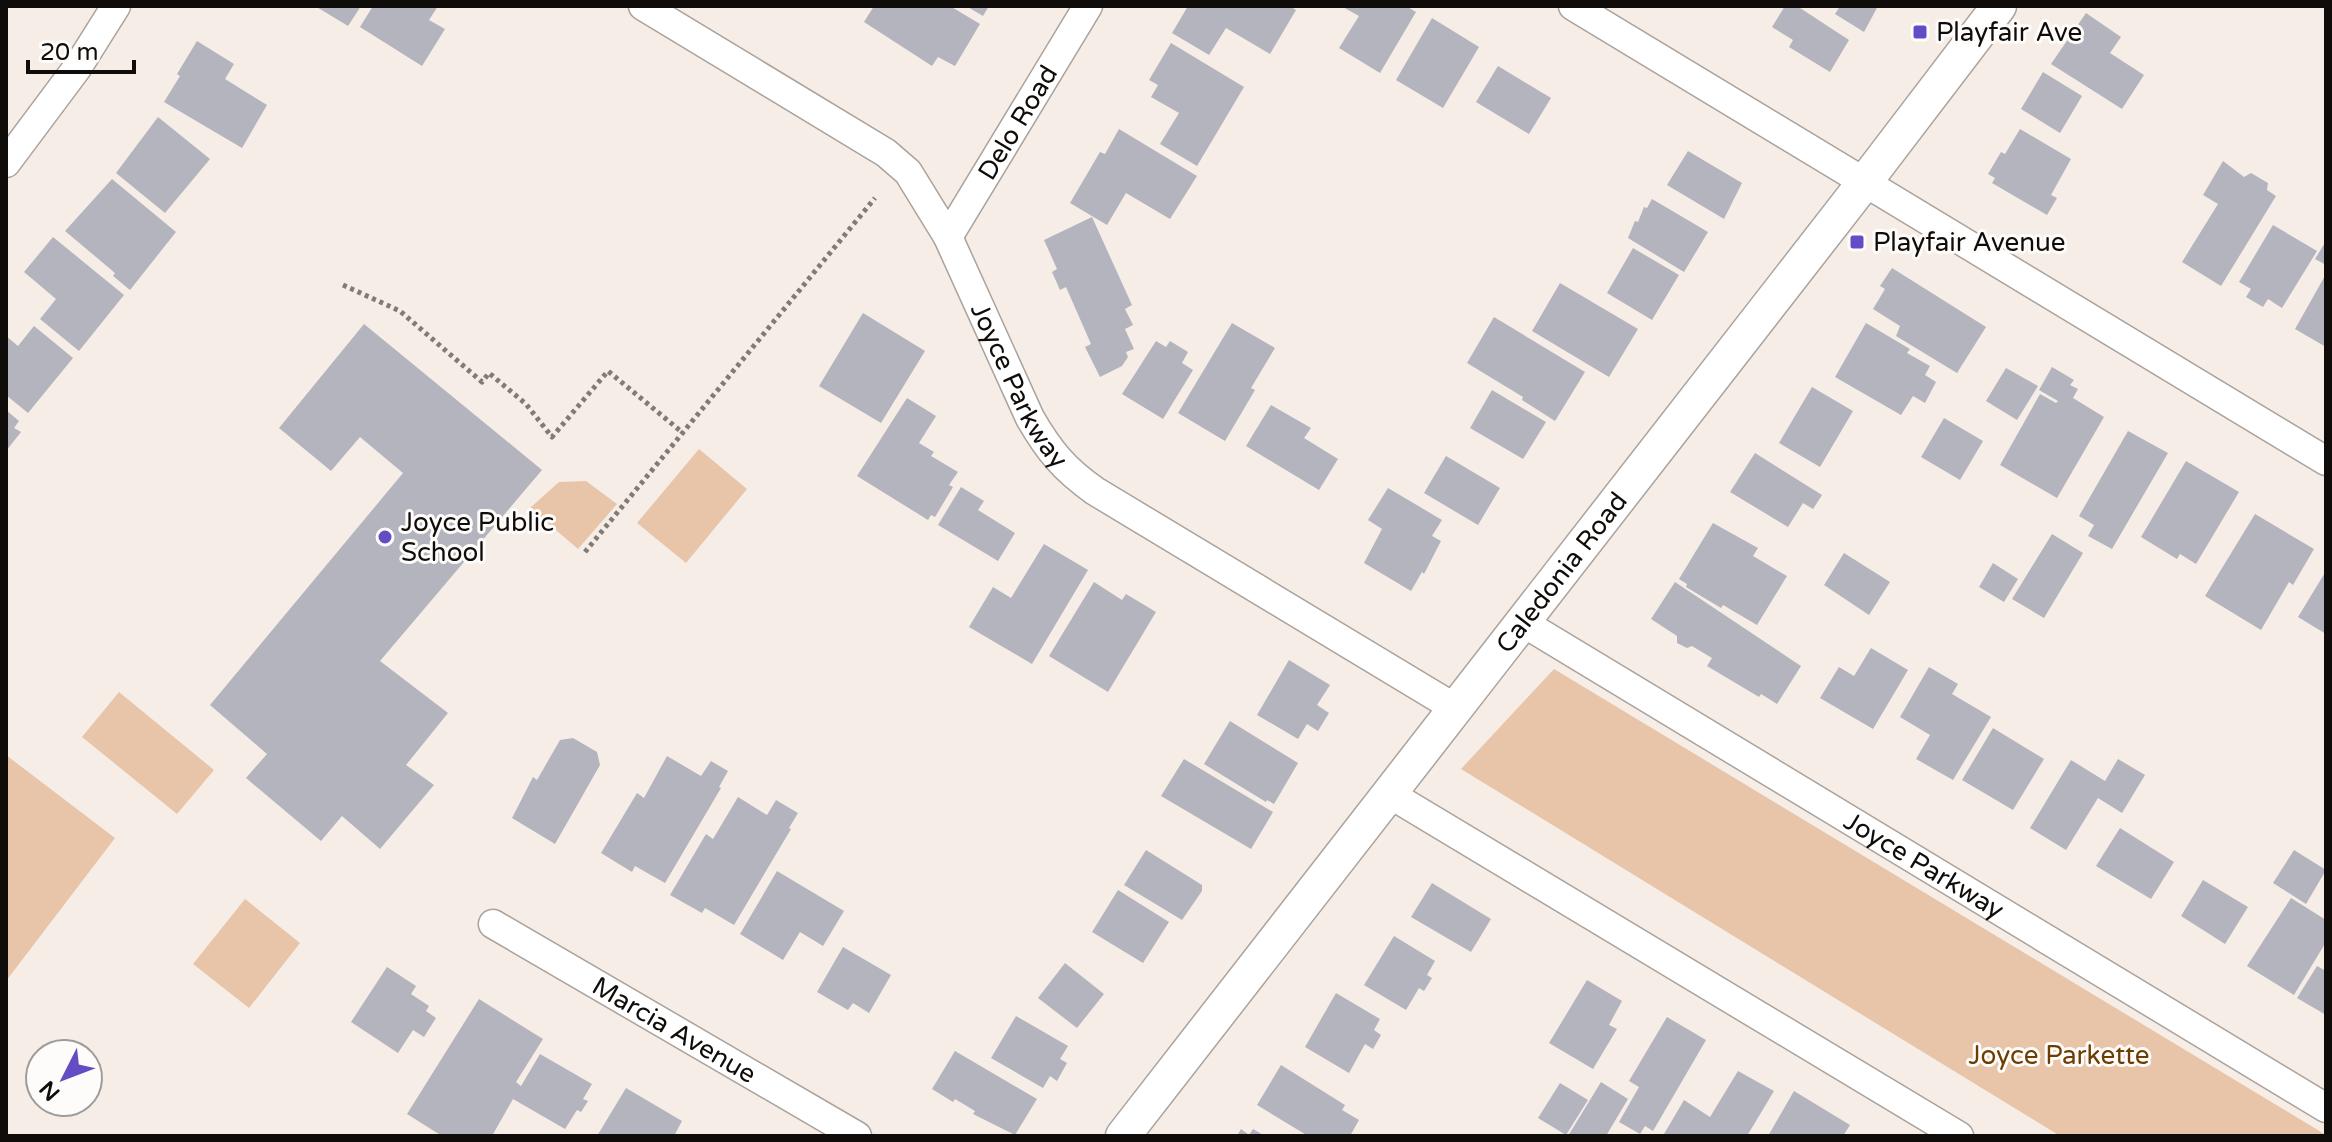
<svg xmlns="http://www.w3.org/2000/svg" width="2332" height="1142" viewBox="0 0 2332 1142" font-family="'Varela Round',sans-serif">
<rect width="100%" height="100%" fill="#f6ede6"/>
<path fill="#e8c5a9" d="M699 449 747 489 686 563 637 523Z
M586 481 617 504 578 549 530 508 559 482Z
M1554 669 2326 1135V1136H2060L1461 769Z
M119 692 214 770 177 814 82 737Z
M6 755 115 838 6 981Z
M245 899 300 943 249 1008 193 964Z"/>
<path fill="#b4b4be" d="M315 6H361L348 26Z
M373 6H438L429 20 445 29 422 66 360 27Z
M874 6H950L980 24 955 66 938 57 932 66 864 22Z
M966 6H989L983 16Z
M1188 6H1290L1296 10 1270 54 1226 28 1209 55 1172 33Z
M1341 6H1406L1416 12 1380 73 1339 48 1359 16Z
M1785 6H1797L1849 40 1830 72 1789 47 1793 40 1772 27Z
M1840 6H1878L1864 32 1835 14Z
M2086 13 2121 37 2110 53 2144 75 2122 109 2051 64Z
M1432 18 1479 47 1443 108 1396 80Z
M197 41 234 64 225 79 267 105 242 148 164 102 180 76 177 74Z
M1171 43 1244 87 1197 166 1160 144 1179 113 1151 97 1158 85 1149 80Z
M1498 66 1551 98 1529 134 1476 102Z
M2043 72 2082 96 2060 133 2021 109Z
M158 117 210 159 165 213 116 173Z
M1119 129 1197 176 1170 219 1126 193 1107 225 1070 203 1100 152 1105 154Z
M2020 129 2071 159 2051 195 2057 198 2047 215 1992 183 1995 178 1988 174 2001 152 2005 154Z
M1688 151 1742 183 1724 219 1667 185Z
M2223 161 2244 177 2251 173 2268 183 2267 190 2276 196 2221 286 2182 262 2218 204 2203 195Z
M112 179 176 232 130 290 113 276 115 273 65 231Z
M1652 199 1708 232 1684 272 1628 238 1635 221 1638 222 1644 207 1647 208Z
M1092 217 1132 305 1125 309 1133 325 1125 329 1134 349 1126 352 1128 357 1122 366 1100 377 1085 347 1091 344 1066 287 1060 290 1052 272 1057 269 1044 240Z
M2273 225 2317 251 2282 308 2268 299 2263 307 2246 297 2251 289 2239 282Z
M53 237 124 295 79 351 40 319 56 299 24 272Z
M2326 241V265L2315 259Z
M1633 248 1679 275 1652 320 1607 293Z
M1892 268 1986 327 1957 373 1896 336 1900 326 1873 309 1885 289 1880 286Z
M2326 274V347L2295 329Z
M1560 283 1638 329 1609 377 1532 331Z
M863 313 925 351 881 423 819 386Z
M1494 317 1585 372 1555 421 1522 400 1523 397 1467 363Z
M1232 323 1275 348 1251 388 1255 390 1225 441 1178 413Z
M1866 323 1910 349 1907 353 1930 366 1925 375 1936 382 1925 403 1913 396 1901 415 1835 377Z
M364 324 542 470 380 661 448 713 406 765 434 785 380 849 342 816 321 841 246 778 267 754 210 705 403 473 360 437 331 471 279 428Z
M34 326 73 358 28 413 6 395V336L18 346Z
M1156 341 1166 347 1170 341 1188 352 1182 363 1193 370 1163 419 1122 394Z
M2052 367 2074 380 2070 385 2078 389 2073 398 2104 417 2057 498 2000 465 2040 394 2056 403 2058 401 2039 390Z
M2006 368 2038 386 2017 420 1986 401Z
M1812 387 1853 411 1820 467 1779 443Z
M1492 390 1546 422 1523 459 1470 428Z
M907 398 936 416 919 443 934 452 931 456 958 472 949 485 953 487 935 517 931 515 928 520 857 476Z
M1271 405 1311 428 1304 438 1338 459 1319 490 1246 446Z
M6 410 19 421 14 428 21 432 6 451Z
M1944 418 1983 441 1960 480 1921 457Z
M2128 431 2168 453 2112 549 2088 536 2094 525 2079 516Z
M1755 453 1822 495 1813 509 1803 503 1788 527 1730 492Z
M1446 456 1500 488 1478 525 1424 493Z
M2186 461 2239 492 2196 564 2180 554 2177 559 2141 537Z
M961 487 984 501 978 510 1015 533 998 561 938 525Z
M1388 488 1442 520 1432 536 1441 541 1424 574 1422 572 1411 591 1364 563 1382 529 1368 520Z
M2255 514 2314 549 2293 585 2289 582 2261 630 2205 596Z
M1713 523 1758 548 1753 556 1787 576 1757 625 1723 605 1721 608 1686 587 1687 584 1679 579Z
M2052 534 2083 553 2044 618 2012 599Z
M1044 544 1088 570 1032 664 969 627 993 587 1011 598Z
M1844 553 1890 582 1869 615 1824 585Z
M1993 563 2018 579 2004 602 1979 587Z
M2326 571V634L2298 617Z
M1094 582 1122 600 1126 594 1156 612 1108 692 1049 656Z
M1675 582 1801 666 1777 704 1761 694 1759 697 1707 666 1712 658 1692 646 1687 648 1677 643V636L1651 619Z
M1871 648 1908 670 1873 729 1820 698 1839 667 1854 676Z
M1289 660 1330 685 1317 705 1329 713 1318 731 1307 724 1298 739 1257 715Z
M1929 667 1958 684 1952 694 1991 717 1953 780 1916 759 1930 735 1900 717Z
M1230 721 1298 763 1274 804 1267 800 1266 802 1204 764Z
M1993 728 2044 759 2013 810 1962 780Z
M573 738 597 752 600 765 555 844 512 818 533 777 537 780 560 740Z
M667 756 701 776 711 761 728 771 719 787 721 788 665 883 635 866 632 872 601 853 637 793 644 798Z
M1184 759 1273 812 1251 849 1161 796Z
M2118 759 2145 775 2122 813 2098 798 2066 850 2030 828 2071 760 2105 781Z
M738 797 767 815 776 800 798 813 789 828 791 829 734 925 705 908 702 913 670 895 706 834 713 839Z
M2120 828 2174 862 2151 899 2096 866Z
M1146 850 1202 885V891L1182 920 1124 885Z
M2294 850 2326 870 2306 904 2273 883Z
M777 871 844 911 823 946 800 932 783 960 740 934Z
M2203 880 2248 907 2225 944 2181 916Z
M1432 883 1491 919 1471 952 1411 917Z
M1118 890 1169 922 1143 963 1092 932Z
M2291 898 2326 920V942L2294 995 2247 966Z
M1394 936 1435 961 1427 975 1432 978 1424 991 1419 988 1406 1010 1364 985Z
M843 947 891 975 869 1013 853 1003 848 1010 817 992Z
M1065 963 1104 994 1077 1028 1038 998Z
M2317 966 2326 971V1015L2297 998Z
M387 967 416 986 411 994 429 1006 426 1011 436 1018 424 1037 413 1030 398 1053 351 1022Z
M1587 980 1622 1001 1609 1025 1617 1029 1593 1069 1549 1043Z
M1336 993 1380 1019 1374 1030 1381 1035 1373 1049 1365 1044 1349 1073 1305 1047Z
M479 999 543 1039 516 1082 521 1086 540 1054 592 1084 583 1099 588 1101 581 1112 577 1110 565 1129 513 1099 492 1136H442L407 1114Z
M1016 1016 1068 1046 1060 1059 1067 1063 1057 1081 1050 1076 1043 1088 991 1058Z
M1667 1017 1706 1040 1653 1131 1645 1126 1640 1134 1619 1122 1639 1087 1629 1081Z
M955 1051 1037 1099 1015 1135 973 1114 975 1111 955 1099 953 1102 932 1089Z
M1281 1065 1345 1105 1342 1110 1359 1120 1350 1136H1308L1257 1105Z
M1738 1071 1774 1091 1747 1136 1664 1134 1684 1100 1710 1117Z
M1601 1082 1628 1099 1606 1136H1568Z
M1560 1083 1588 1100 1566 1135 1538 1118Z
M626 1088 682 1121 674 1136H597Z
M1794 1091 1850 1125 1843 1136H1768Z
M1241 1129 1249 1135 1253 1129 1265 1136H1237Z"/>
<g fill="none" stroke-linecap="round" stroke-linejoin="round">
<defs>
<g id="minor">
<path id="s1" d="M643 6 886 153 908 172 948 237 1030 418C1049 451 1064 469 1095 491L1455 708"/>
<path d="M1573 6 2326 461"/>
<path d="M6 163 77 68 116 6"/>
<path id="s2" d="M948 237 1088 6"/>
<path id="s3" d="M1522 622 2326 1108"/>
<path d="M1388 793 1959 1136"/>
<path id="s4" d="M493 924 857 1136"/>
</g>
<g id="tertiary">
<path id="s5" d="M1123 1136 1864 183 1999 6"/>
</g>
</defs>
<use href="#minor" stroke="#aba29c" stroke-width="31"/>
<use href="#tertiary" stroke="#aba29c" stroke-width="37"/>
<path stroke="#817b76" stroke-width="5" stroke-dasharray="4 4" stroke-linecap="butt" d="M343 285 400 311 482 382 489 373 526 404 552 437 608 371 683 433
M585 552 875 198"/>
<use href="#minor" stroke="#fff" stroke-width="28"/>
<use href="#tertiary" stroke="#fff" stroke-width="34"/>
</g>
<g fill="#644cc5" stroke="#fefcfa" stroke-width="3">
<rect x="1912" y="24" width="16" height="16" rx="4"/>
<rect x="1849" y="234" width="16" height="16" rx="4"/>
<circle cx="385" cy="537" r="8"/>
</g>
<g text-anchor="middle" stroke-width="6" stroke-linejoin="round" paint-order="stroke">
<g font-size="26" fill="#0f0c0a" stroke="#fefcfa" text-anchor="start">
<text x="1936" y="41">Playfair Ave</text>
<text x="1873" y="251">Playfair Avenue</text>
<text x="401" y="531">Joyce Public<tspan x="401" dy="30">School</tspan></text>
</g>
<g font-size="26" fill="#0f0c0a" stroke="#fefcfa">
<text dy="9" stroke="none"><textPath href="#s2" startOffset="134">Delo Road</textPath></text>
<text dy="9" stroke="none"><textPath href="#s1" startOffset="554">Joyce Parkway</textPath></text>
<text dy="9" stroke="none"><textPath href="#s5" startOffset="714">Caledonia Road</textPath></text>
<text dy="9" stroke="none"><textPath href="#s3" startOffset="470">Joyce Parkway</textPath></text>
<text dy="9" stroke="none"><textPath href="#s4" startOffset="210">Marcia Avenue</textPath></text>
</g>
<g font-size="26" fill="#6d3c00" stroke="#fefcfa">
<text x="2059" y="1064">Joyce Parkette</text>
</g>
</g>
<rect width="2332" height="1142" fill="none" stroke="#0f0c0a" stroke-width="16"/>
<g transform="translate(64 1078) rotate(228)"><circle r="38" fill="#fefcfa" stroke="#9e9c9a" stroke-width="2"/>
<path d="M0-6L14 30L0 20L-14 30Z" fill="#644cc5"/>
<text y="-12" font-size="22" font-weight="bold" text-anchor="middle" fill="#0f0c0a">N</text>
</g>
<path d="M28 60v12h106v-12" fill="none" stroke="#0f0c0a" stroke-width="4"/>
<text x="40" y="60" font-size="24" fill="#0f0c0a" stroke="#fefcfa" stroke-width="6" paint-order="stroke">20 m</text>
</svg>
